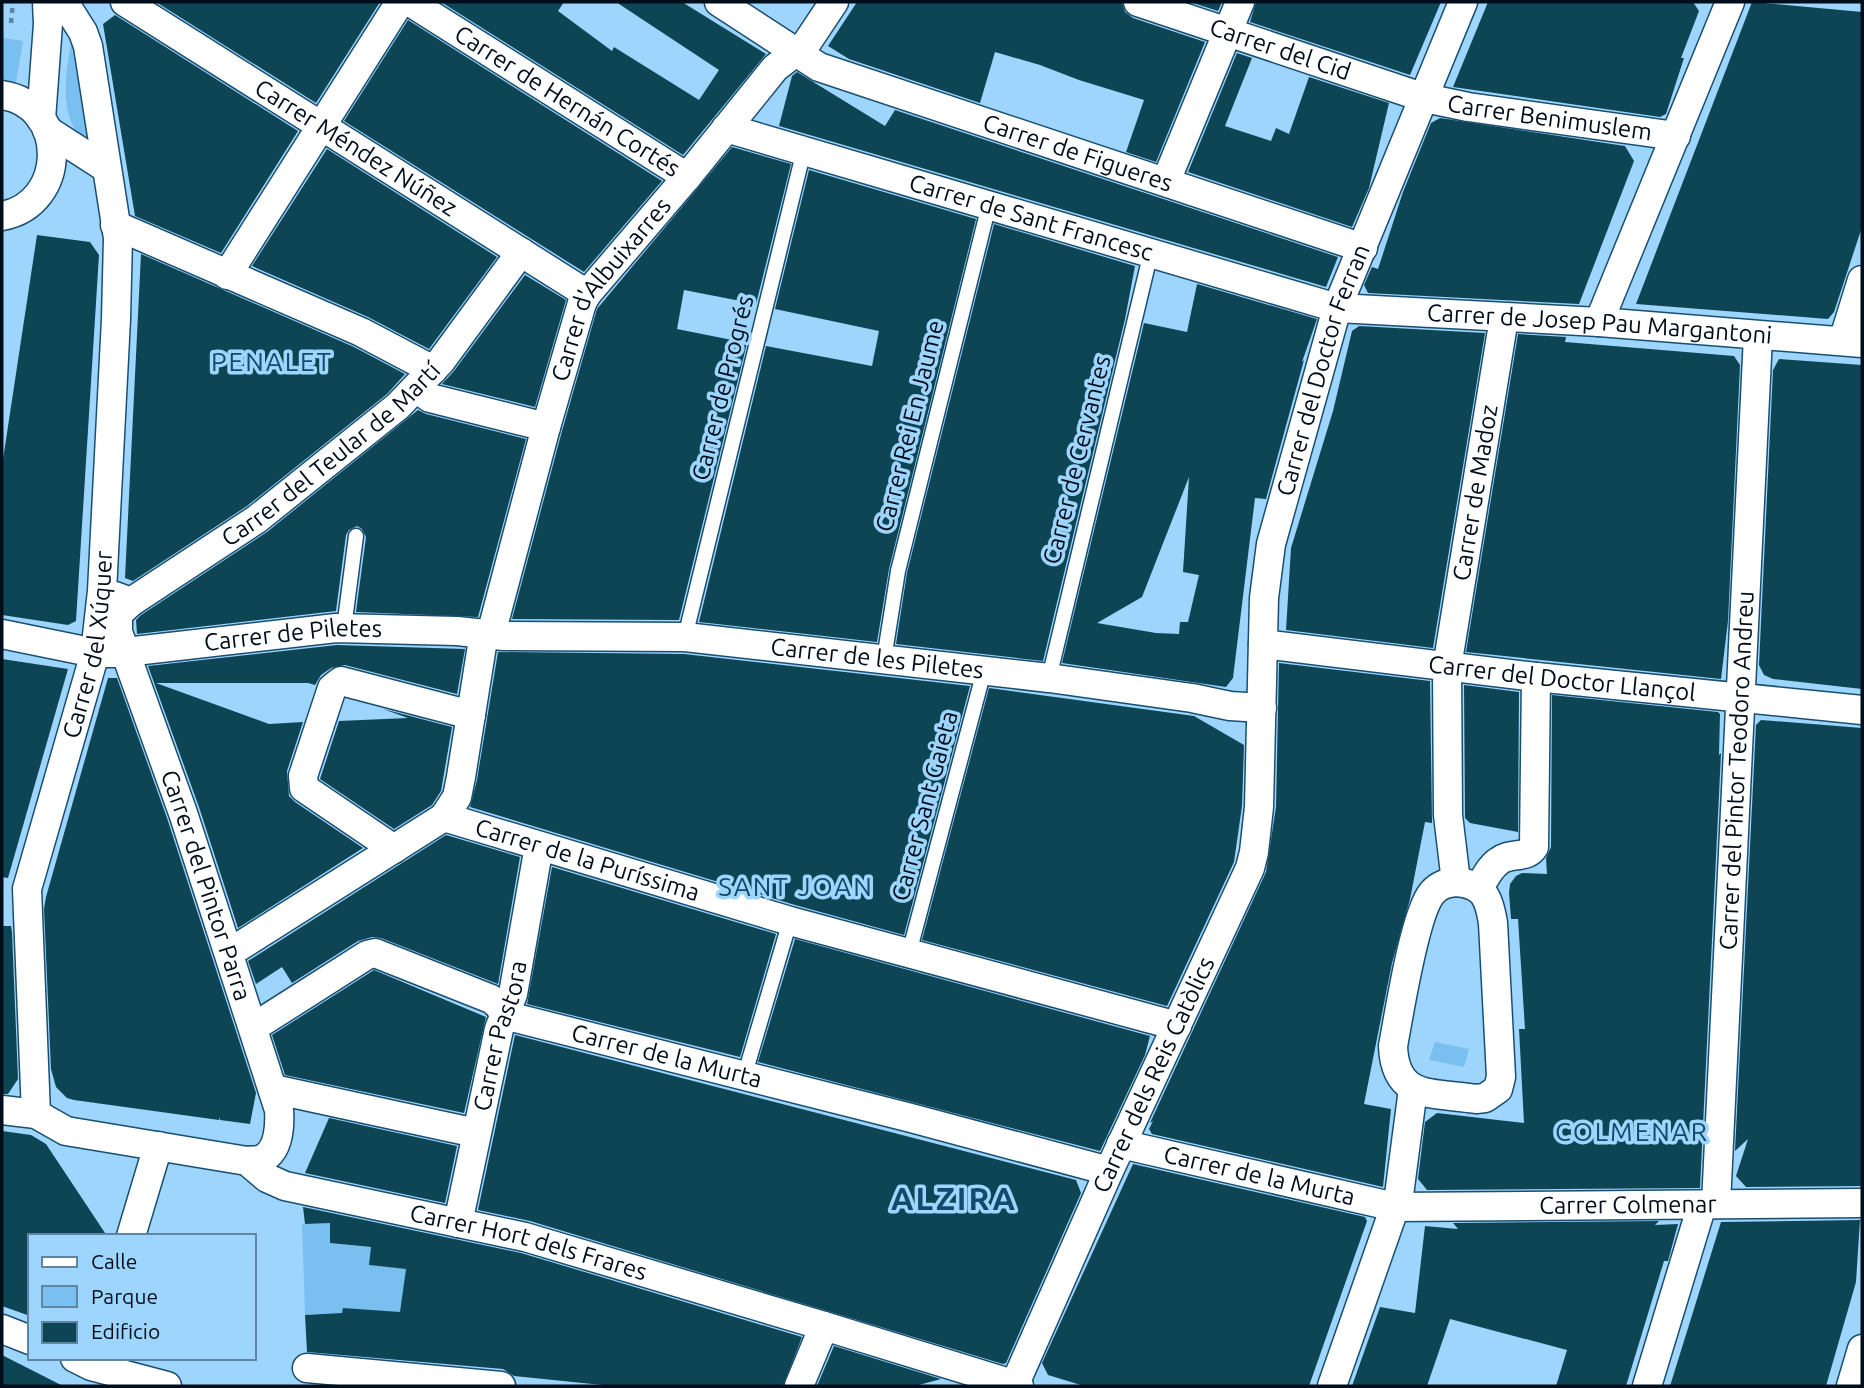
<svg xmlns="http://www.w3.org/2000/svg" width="1864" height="1388" viewBox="0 0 1864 1388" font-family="Ubuntu,sans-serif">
<rect width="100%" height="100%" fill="#9ed5fd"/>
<path fill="#79bff0" d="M72 37 92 146C55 124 66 72 72 37Z
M2 38 23 41 15 88 2 86Z
M1435 1042 1469 1049 1464 1067 1429 1060Z
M330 1223V1243L376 1248V1259L370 1260 369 1265 406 1269 405 1279 426 1315 343 1308 342 1313 305 1315 302 1224Z"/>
<path fill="#0e4554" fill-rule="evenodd" d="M156 2H380L316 103Z
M441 2H564L558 11 612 51 614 47 699 100 719 70 616 2H682L766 54 683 155Z
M857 2H1122L1125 12 1133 18 1205 42 1156 162 1126 152 1144 100 1079 80 1040 65 995 52 980 103 849 59 828 46Z
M1190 2H1222L1218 11Z
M1256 2H1441L1410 75 1250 22Z
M1488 2H1693L1699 11 1681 58H1684L1666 114 1660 117 1453 87Z
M1752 2 1862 12V227L1834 312 1828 319 1636 304Z
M115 15 298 131 221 253 135 216 103 24Z
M408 20 662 181 584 272 344 121Z
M1237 53 1252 58 1225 126 1271 141 1276 128 1289 134 1309 77 1389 103 1369 188 1352 227 1188 172Z
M797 72 885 126 895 110 1338 257 1326 287 779 126 792 76Z
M1440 118 1625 146 1634 161 1579 304 1368 293 1364 285 1372 267 1378 269 1403 192 1431 123Z
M732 147 791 164 756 304 684 290 677 329 747 343 679 620 512 619 562 431 597 309Z
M327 149 497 257 429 349 368 317 252 266Z
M809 170 976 219 889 569 877 642 699 622 766 346 872 366 879 331 775 309Z
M994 224 1135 266 1125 319 1043 661 896 644 907 573Z
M37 235 90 242 99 255 76 621 68 625 2 615V466Z
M141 254 354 347 405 374 387 394 247 506 133 581 125 578Z
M525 275 566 300 535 407 442 384 454 371Z
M1197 284 1317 319 1302 362 1304 360 1266 499 1255 498 1233 678 1226 687 1062 663 1144 323 1187 332ZM1189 477 1183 572 1199 575 1188 622H1180L1179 634 1156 633 1097 623 1142 597Z
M1359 326 1485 333 1433 648 1286 630 1291 548 1333 411 1352 331Z
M1518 334 1566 337 1565 342 1734 356 1740 365 1728 621 1721 679 1466 652Z
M1779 359 1862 365V689L1773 679 1764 675 1759 665 1773 370Z
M418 410 426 414 526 439 478 617 356 612 366 537 362 529 357 526 349 530 346 535 336 611 137 634 136 620 141 615 267 532Z
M337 645 465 649 457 694 345 665 331 668 321 675 315 685 308 683H156L269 724 303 722 287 771 289 796 295 802 363 848 238 928 199 807 148 666Z
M498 652 684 654 970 686 904 935 795 905 470 807 477 780Z
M2 659 68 669 8 878 2 877Z
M1279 663 1430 681 1432 823 1425 822 1410 899 1392 963 1364 1104 1391 1109 1383 1187 1152 1134 1149 1129 1153 1121 1150 1123 1266 872 1276 807Z
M108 678H117L167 818 256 1093 250 1124 220 1120V1117L219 1120 74 1100 67 1098 56 1087 51 1069 44 909 46 897Z
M1464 685 1519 692 1518 832 1470 823 1465 818Z
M989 688 1194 716 1244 745 1242 806 1234 862 1167 1006 922 940Z
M1552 695 1718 712 1720 714 1719 755 1721 753 1700 1188 1427 1190 1418 1179 1425 1122 1437 1113 1524 1123 1519 1029H1525L1518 919H1511L1509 893 1510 884 1516 876 1522 873 1547 874 1546 858 1551 847Z
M383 709 452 727 441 791 432 805 394 829 320 779 339 721 408 718Z
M1761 720 1862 728V1186L1746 1187 1736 1176 1748 1139 1735 1151 1756 725Z
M446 835 520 857 498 984 381 938 372 937 358 941 292 983 282 967 256 984 248 961Z
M552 867 776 934 740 1057 527 1004Z
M2 926H11L12 932 18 1079 8 1094H2Z
M795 939 1150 1036 1145 1055 1100 1151 758 1062Z
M374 970 486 1017 464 1113 285 1075 272 1035Z
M515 1035 1076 1180 1081 1193 1006 1363 1003 1364 530 1221 478 1210Z
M329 1118 457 1146 445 1203 305 1173Z
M2 1131 31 1135 46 1144 107 1236H30V1316L2 1306Z
M1133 1164 1365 1217 1367 1221 1309 1386H1084L1048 1375 1042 1363Z
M303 1207 521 1253 802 1337 783 1386H612L514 1376 503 1369 307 1352 305 1315 342 1313 343 1308 400 1312 406 1269 369 1265 371 1247 330 1243V1223L305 1224Z
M1860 1220 1856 1282 1826 1386H1670L1721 1222Z
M1659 1221 1655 1225 1678 1224 1668 1261H1664L1626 1386H1556L1567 1350 1450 1319 1427 1386H1352L1380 1307 1415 1313 1425 1226 1458 1229 1453 1223Z
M834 1346 941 1379 915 1386H817Z
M2 1355 63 1386H2Z"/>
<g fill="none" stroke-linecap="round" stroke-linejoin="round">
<defs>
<path id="lane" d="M344 628 356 536
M685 637 804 150
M884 659 898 571 989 205
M1049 678 1151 252
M909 953 984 671
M744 1077 790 921"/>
<g id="street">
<path id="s1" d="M125 2 587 294"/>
<path id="s2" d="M410 2 687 177"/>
<path id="s3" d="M719 2 819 67 1363 248"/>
<path id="s4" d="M1138 2 1425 98 1468 107 1676 136"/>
<path d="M2 95C69 105 68 204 2 216"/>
<path d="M41 119 48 24 47 2"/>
<path id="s5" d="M726 128 1337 308 1599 322 1862 343"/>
<path d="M47 130 106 168"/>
<path d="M1166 181 1240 2"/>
<path d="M115 225 361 332 433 370"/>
<path d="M227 275 400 2"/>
<path d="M1599 322 1730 2"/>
<path d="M1843 341 1862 280"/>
<path d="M416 388 430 398 546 427"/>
<path id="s6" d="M115 596 131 602 257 519 398 406 441 361 521 252"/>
<path id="s7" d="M131 602 118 614V632L183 813 279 1110C280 1125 279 1149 264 1158 260 1161 252 1160 247 1161"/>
<path id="s8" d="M2 634 95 653H117L336 628 457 631 504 636 685 637 1049 678 1192 698 1230 706 1262 708"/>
<path id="s9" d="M491 634 546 427 582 303 587 294 687 177 775 68 806 44 834 2"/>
<path id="s10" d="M1263 644 1536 677 1862 710"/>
<path d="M444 817 457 797 461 777 484 633"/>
<path d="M394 849 304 788 303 776 332 688 341 681 471 715"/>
<path id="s11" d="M1456 882 1448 815 1447 667 1504 318"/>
<path d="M1456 882C1484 884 1489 898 1493 923L1501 1077 1498 1089 1485 1098 1476 1099C1434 1092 1395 1101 1393 1046 1399 1015 1414 915 1432 893 1439 885 1446 883 1456 882Z"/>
<path d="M1479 889C1484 879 1490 867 1499 861 1510 852 1527 859 1534 847L1536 677"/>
<path id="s12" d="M229 953 444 817 790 921 1177 1026"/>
<path id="s13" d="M254 1027 367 955 375 953 491 999C501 1005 502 1013 508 1016L911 1118 1109 1171"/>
<path d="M273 1089 476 1133"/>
<path id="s14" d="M2 1110 36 1114 66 1131 247 1161 267 1178 285 1186 525 1237 824 1326 1019 1386"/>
<path id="s15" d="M36 1114 27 889 95 653 102 591 116 319 118 238 88 46 83 32 64 2"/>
<path id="s16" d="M1121 1144 1395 1207 1862 1203"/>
<path id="s17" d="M1716 1204 1758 336"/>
<path id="s18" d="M458 1223 499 1029 513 994 539 846"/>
<path d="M131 1236 158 1146"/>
<path d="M2 1329 30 1340"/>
<path d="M75 1358 91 1366 167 1386"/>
<path d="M307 1368 501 1386"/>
<path d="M799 1386 824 1326"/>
<path id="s19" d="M1014 1386 1109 1171 1250 868 1254 852 1259 807 1264 598 1271 544 1337 308 1463 2"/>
<path d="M1332 1386 1399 1195 1413 1089"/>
<path d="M1647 1386 1702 1205"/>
<path d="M1851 1386 1862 1349"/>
</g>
</defs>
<use href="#lane" stroke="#184f71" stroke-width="17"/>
<use href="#street" stroke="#184f71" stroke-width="31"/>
<path stroke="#5f85a2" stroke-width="4.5" stroke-dasharray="5 5" stroke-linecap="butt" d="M11 23 13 2"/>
<use href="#lane" stroke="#fff" stroke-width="14"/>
<use href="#street" stroke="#fff" stroke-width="28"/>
</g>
<g text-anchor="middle" stroke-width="7" stroke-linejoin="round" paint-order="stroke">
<g font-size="24" fill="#000d1b" stroke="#9ed5fd">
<text dy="8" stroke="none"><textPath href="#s4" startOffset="150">Carrer del Cid</textPath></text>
<text dy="8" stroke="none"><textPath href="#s2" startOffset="186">Carrer de Hernán Cortés</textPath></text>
<text dy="8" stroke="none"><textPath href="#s4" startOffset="429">Carrer Benimuslem</textPath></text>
<text dy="8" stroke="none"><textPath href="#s1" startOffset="273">Carrer Méndez Núñez</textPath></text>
<text dy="8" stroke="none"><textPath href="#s3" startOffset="392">Carrer de Figueres</textPath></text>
<text dy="8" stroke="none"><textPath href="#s5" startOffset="318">Carrer de Sant Francesc</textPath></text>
<text dy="8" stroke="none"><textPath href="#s9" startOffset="369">Carrer d'Albuixarres</textPath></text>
<text dy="8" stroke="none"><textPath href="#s5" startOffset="900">Carrer de Josep Pau Margantoni</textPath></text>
<text dy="8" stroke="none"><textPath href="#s19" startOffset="1076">Carrer del Doctor Ferran</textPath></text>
<text transform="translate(723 388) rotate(-76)" y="8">Carrer de Progrés</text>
<text transform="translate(910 426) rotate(-76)" y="8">Carrer Rei En Jaume</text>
<text dy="8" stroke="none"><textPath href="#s6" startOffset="266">Carrer del Teular de Martí</textPath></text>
<text transform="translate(1077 460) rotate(-76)" y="8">Carrer de Cervantes</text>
<text dy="8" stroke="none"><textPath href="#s11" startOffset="392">Carrer de Madoz</textPath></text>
<text dy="8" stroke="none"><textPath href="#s8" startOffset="294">Carrer de Piletes</textPath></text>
<text dy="8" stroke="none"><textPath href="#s15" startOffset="478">Carrer del Xúquer</textPath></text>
<text dy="8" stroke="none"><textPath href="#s8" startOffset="880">Carrer de les Piletes</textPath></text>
<text dy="8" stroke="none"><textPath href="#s10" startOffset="301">Carrer del Doctor Llançol</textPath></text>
<text dy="8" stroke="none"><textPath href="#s17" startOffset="434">Carrer del Pintor Teodoro Andreu</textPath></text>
<text transform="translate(925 806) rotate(-75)" y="8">Carrer Sant Gaieta</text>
<text dy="8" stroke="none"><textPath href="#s12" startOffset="404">Carrer de la Puríssima</textPath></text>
<text dy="8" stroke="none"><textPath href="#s7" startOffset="304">Carrer del Pintor Parra</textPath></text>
<text dy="8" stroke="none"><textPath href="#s18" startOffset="192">Carrer Pastora</textPath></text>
<text dy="8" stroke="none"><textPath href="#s13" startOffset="455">Carrer de la Murta</textPath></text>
<text dy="8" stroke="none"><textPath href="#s19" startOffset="341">Carrer dels Reis Catòlics</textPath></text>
<text dy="8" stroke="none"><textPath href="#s16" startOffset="142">Carrer de la Murta</textPath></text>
<text dy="8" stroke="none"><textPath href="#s16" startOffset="514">Carrer Colmenar</textPath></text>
<text dy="8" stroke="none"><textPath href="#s14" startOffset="548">Carrer Hort dels Frares</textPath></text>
</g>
<g font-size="26" letter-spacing="2" fill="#124a6c" stroke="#9ed5fd">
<text x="272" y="371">PENALET</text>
<text x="796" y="896">SANT JOAN</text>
<text x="1632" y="1141">COLMENAR</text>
</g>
<g font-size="32" font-weight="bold" letter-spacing="2" fill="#124a6c" stroke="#9ed5fd">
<text x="954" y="1210">ALZIRA</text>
</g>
</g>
<rect width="1864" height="1388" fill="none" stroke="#000d1b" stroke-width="7"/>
<rect x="28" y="1234" width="228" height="126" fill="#9ed5fd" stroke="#5f85a3" stroke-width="2"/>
<rect x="42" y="1257" width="35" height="10" fill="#ffffff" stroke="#5f85a3" stroke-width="2"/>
<text x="91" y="1269" font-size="21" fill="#000d1b">Calle</text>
<rect x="42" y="1286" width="35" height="21" fill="#79bff0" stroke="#5f85a3" stroke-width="2"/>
<text x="91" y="1304" font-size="21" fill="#000d1b">Parque</text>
<rect x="42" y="1322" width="35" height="21" fill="#0e4554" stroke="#5f85a3" stroke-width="2"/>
<text x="91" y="1339" font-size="21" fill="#000d1b">Edificio</text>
</svg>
